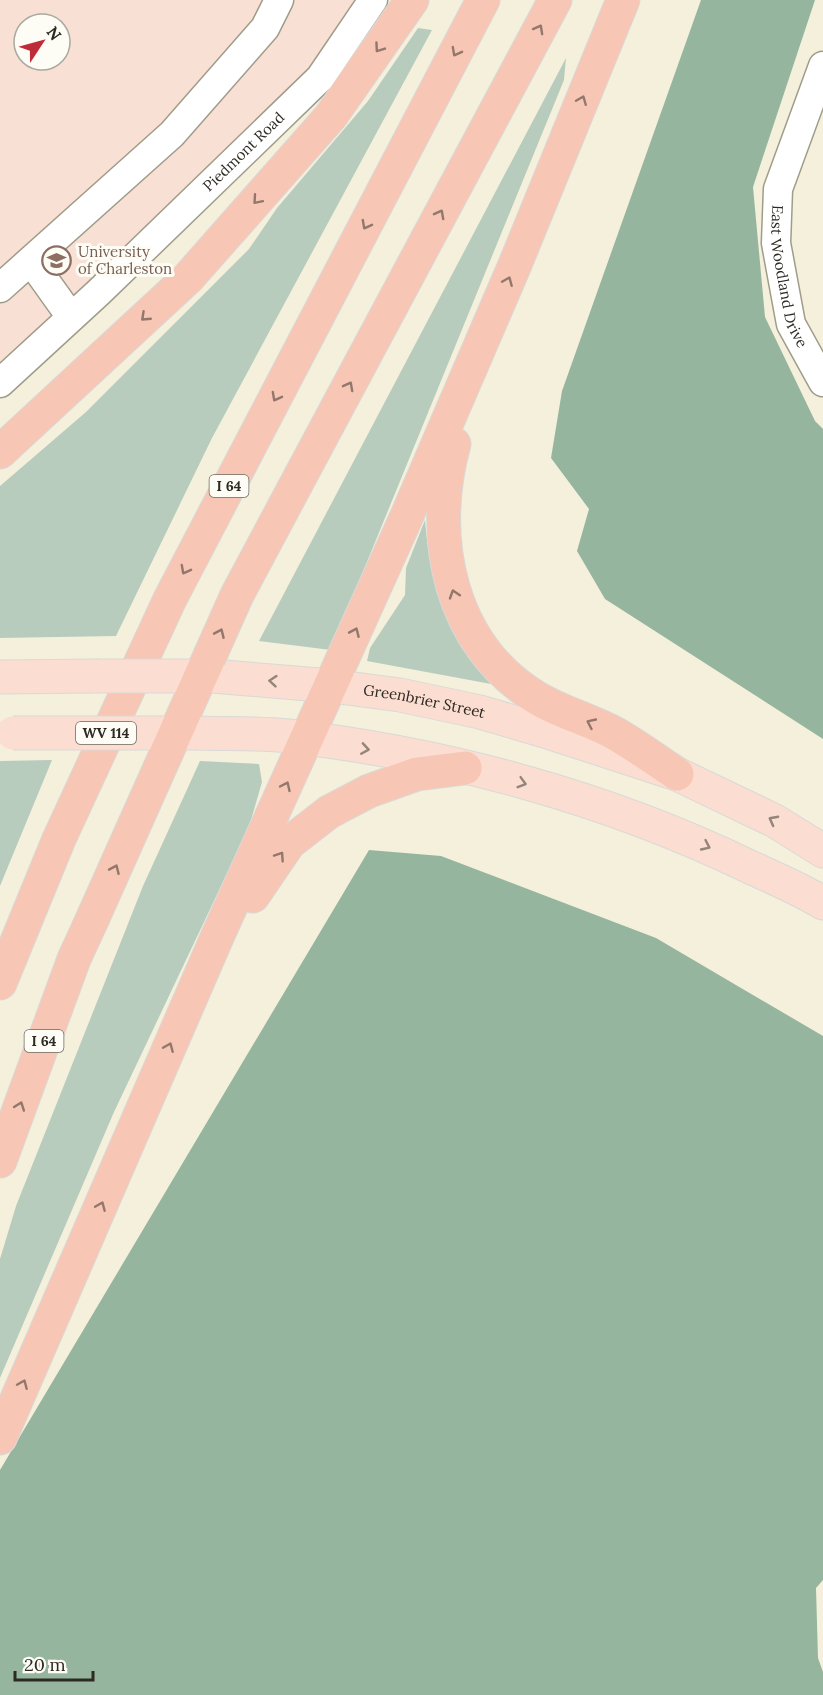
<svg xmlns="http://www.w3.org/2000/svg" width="823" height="1695" viewBox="0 0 823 1695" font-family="Lora,serif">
<rect width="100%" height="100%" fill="#f4f0dc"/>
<path fill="#f8e0d5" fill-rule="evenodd" d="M0 0H360L308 78 0 369ZM24 24H60V60H24Z"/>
<path fill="#b8ccbd" d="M418 28 432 30 212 438 116 636 0 638V486L86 412 249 249 277 208 368 101Z
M566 58 564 80 331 650 259 641Z
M425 520C431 591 445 630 491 684L367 661 370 648 405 595 406 568Z
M52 760 0 886V761Z
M200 761 259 764 262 782 249 827 114 1112 0 1378V1259L16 1206 143 886Z"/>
<path fill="#96b59e" d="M701 0H815L753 187 765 317 815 421 823 429V739L605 599 577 551 589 509 551 458 562 391Z
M369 850 441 856 656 938 823 1036V1580L816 1588 818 1658 823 1672V1695H0V1470Z"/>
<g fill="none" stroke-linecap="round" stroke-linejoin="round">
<defs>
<g id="minor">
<path id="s1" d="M823 66 778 189 776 243 791 324 823 382"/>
<path d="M31 261 71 317"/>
<path d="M0 288 172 134 265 28 279 0"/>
<path id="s2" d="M0 383 99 292 320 78 373 0"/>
</g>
<g id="major">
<path id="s3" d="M212 676 332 686 400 695 480 712 551 733 677 774 775 821 823 851"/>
<path d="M0 677 96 676"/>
<path d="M198 733C228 734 259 733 289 736 447 754 607 798 750 867 774 878 800 889 823 903"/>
</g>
<path id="highway" d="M454 444C428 537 449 645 537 698 562 713 591 720 616 734 637 746 657 761 677 774
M0 452 188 278 331 116 412 0
M301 475 555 0
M253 896 289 843 329 812 369 791 417 774 465 768
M0 983 59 839 170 599 483 0
M0 1161 74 959 91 922
M0 1438 218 935 406 518 514 267 623 0"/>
</defs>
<use href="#minor" stroke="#a09c8a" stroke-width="31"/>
<use href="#major" stroke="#d9d9d7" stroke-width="35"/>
<use href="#highway" stroke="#d9d9d7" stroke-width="35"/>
<use href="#minor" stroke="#fff" stroke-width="28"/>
<use href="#major" stroke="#fbddd2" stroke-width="33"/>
<use href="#highway" stroke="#f8c6b4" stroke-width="33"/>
<defs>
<path id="major-bridge" d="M96 676H212
M13 733H198"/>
<path id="highway-bridge" d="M91 922 237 595 301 475"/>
</defs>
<use href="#major-bridge" stroke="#d9d9d7" stroke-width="35" stroke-linecap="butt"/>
<use href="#highway-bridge" stroke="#d9d9d7" stroke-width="35" stroke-linecap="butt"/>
<use href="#major-bridge" stroke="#fbddd2" stroke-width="33"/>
<use href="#highway-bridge" stroke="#f8c6b4" stroke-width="33"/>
</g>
<defs><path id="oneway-chevron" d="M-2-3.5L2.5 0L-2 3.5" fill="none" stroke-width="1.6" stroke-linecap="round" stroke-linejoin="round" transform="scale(1.5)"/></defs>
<g stroke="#92786c">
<use href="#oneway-chevron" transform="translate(539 29) rotate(-61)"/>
<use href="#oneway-chevron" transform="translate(379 48) rotate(125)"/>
<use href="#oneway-chevron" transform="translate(456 52) rotate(118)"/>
<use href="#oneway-chevron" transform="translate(582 100) rotate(-68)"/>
<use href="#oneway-chevron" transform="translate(257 200) rotate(131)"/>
<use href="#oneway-chevron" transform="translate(440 214) rotate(-62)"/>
<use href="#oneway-chevron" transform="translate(366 225) rotate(118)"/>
<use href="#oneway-chevron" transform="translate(508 281) rotate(-67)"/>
<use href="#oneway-chevron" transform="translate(145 317) rotate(137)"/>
<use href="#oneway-chevron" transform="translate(349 386) rotate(-62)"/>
<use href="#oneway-chevron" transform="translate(276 397) rotate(118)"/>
<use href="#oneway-chevron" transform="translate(185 570) rotate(118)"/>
<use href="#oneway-chevron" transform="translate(454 594) rotate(-108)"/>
<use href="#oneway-chevron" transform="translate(355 632) rotate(-66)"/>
<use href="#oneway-chevron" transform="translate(220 633) rotate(-66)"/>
<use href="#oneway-chevron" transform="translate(591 723) rotate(-155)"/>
<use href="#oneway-chevron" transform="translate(286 786) rotate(-65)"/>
<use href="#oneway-chevron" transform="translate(280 856) rotate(-56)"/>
<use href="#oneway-chevron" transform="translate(115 869) rotate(-66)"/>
<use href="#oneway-chevron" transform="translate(169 1047) rotate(-67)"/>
<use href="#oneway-chevron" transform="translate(20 1106) rotate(-70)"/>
<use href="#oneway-chevron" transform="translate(101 1206) rotate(-67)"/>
<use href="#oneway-chevron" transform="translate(23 1384) rotate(-67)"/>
</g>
<g stroke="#94847a">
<use href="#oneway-chevron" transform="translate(273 681) rotate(-175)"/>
<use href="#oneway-chevron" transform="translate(365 749) rotate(9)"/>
<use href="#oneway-chevron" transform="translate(522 783) rotate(16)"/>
<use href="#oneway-chevron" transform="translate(773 820) rotate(-152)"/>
<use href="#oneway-chevron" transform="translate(706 846) rotate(25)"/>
</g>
<defs>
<symbol id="university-ring" viewBox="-11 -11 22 22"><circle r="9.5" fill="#fefdf5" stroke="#8d6e63" stroke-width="1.5"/><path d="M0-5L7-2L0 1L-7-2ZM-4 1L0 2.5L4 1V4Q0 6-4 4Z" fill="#8d6e63"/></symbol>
</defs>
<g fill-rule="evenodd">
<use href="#university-ring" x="40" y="244" width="33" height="33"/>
</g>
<g text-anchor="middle" stroke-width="6" stroke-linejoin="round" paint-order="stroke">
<g fill="#fefdf5" stroke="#6b6962" stroke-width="1.5">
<rect x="209.5" y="475" width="39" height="22" rx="4.5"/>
<rect x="76" y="722" width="60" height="22" rx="4.5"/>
<rect x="24.5" y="1030" width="39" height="22" rx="4.5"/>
</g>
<g font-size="14" font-weight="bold" fill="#2c2a23">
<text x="229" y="491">I 64</text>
<text x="106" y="738">WV 114</text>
<text x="44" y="1046">I 64</text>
</g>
<g font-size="15" fill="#2c2a23" stroke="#fefdf5">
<text dy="5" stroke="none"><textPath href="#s2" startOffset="336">Piedmont Road</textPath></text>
<text dy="5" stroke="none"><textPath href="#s1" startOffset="220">East Woodland Drive</textPath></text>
<text dy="5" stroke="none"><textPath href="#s3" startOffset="214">Greenbrier Street</textPath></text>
</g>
<g font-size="15" fill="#785e54" stroke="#fefdf5" text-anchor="start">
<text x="78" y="257">University<tspan x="78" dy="17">of Charleston</tspan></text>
</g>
</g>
<g transform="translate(42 42) rotate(54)"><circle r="28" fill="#fefdf5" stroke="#aaa9a1" stroke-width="1.5"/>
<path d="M0-4.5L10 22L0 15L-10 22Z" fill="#bd2c38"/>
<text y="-9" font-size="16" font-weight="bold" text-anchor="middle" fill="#2c2a23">N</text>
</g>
<path d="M15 1671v9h78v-9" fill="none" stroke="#2c2a23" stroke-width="3"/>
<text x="24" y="1671" font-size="18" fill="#2c2a23" stroke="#fefdf5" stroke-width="4.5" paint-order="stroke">20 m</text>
</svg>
